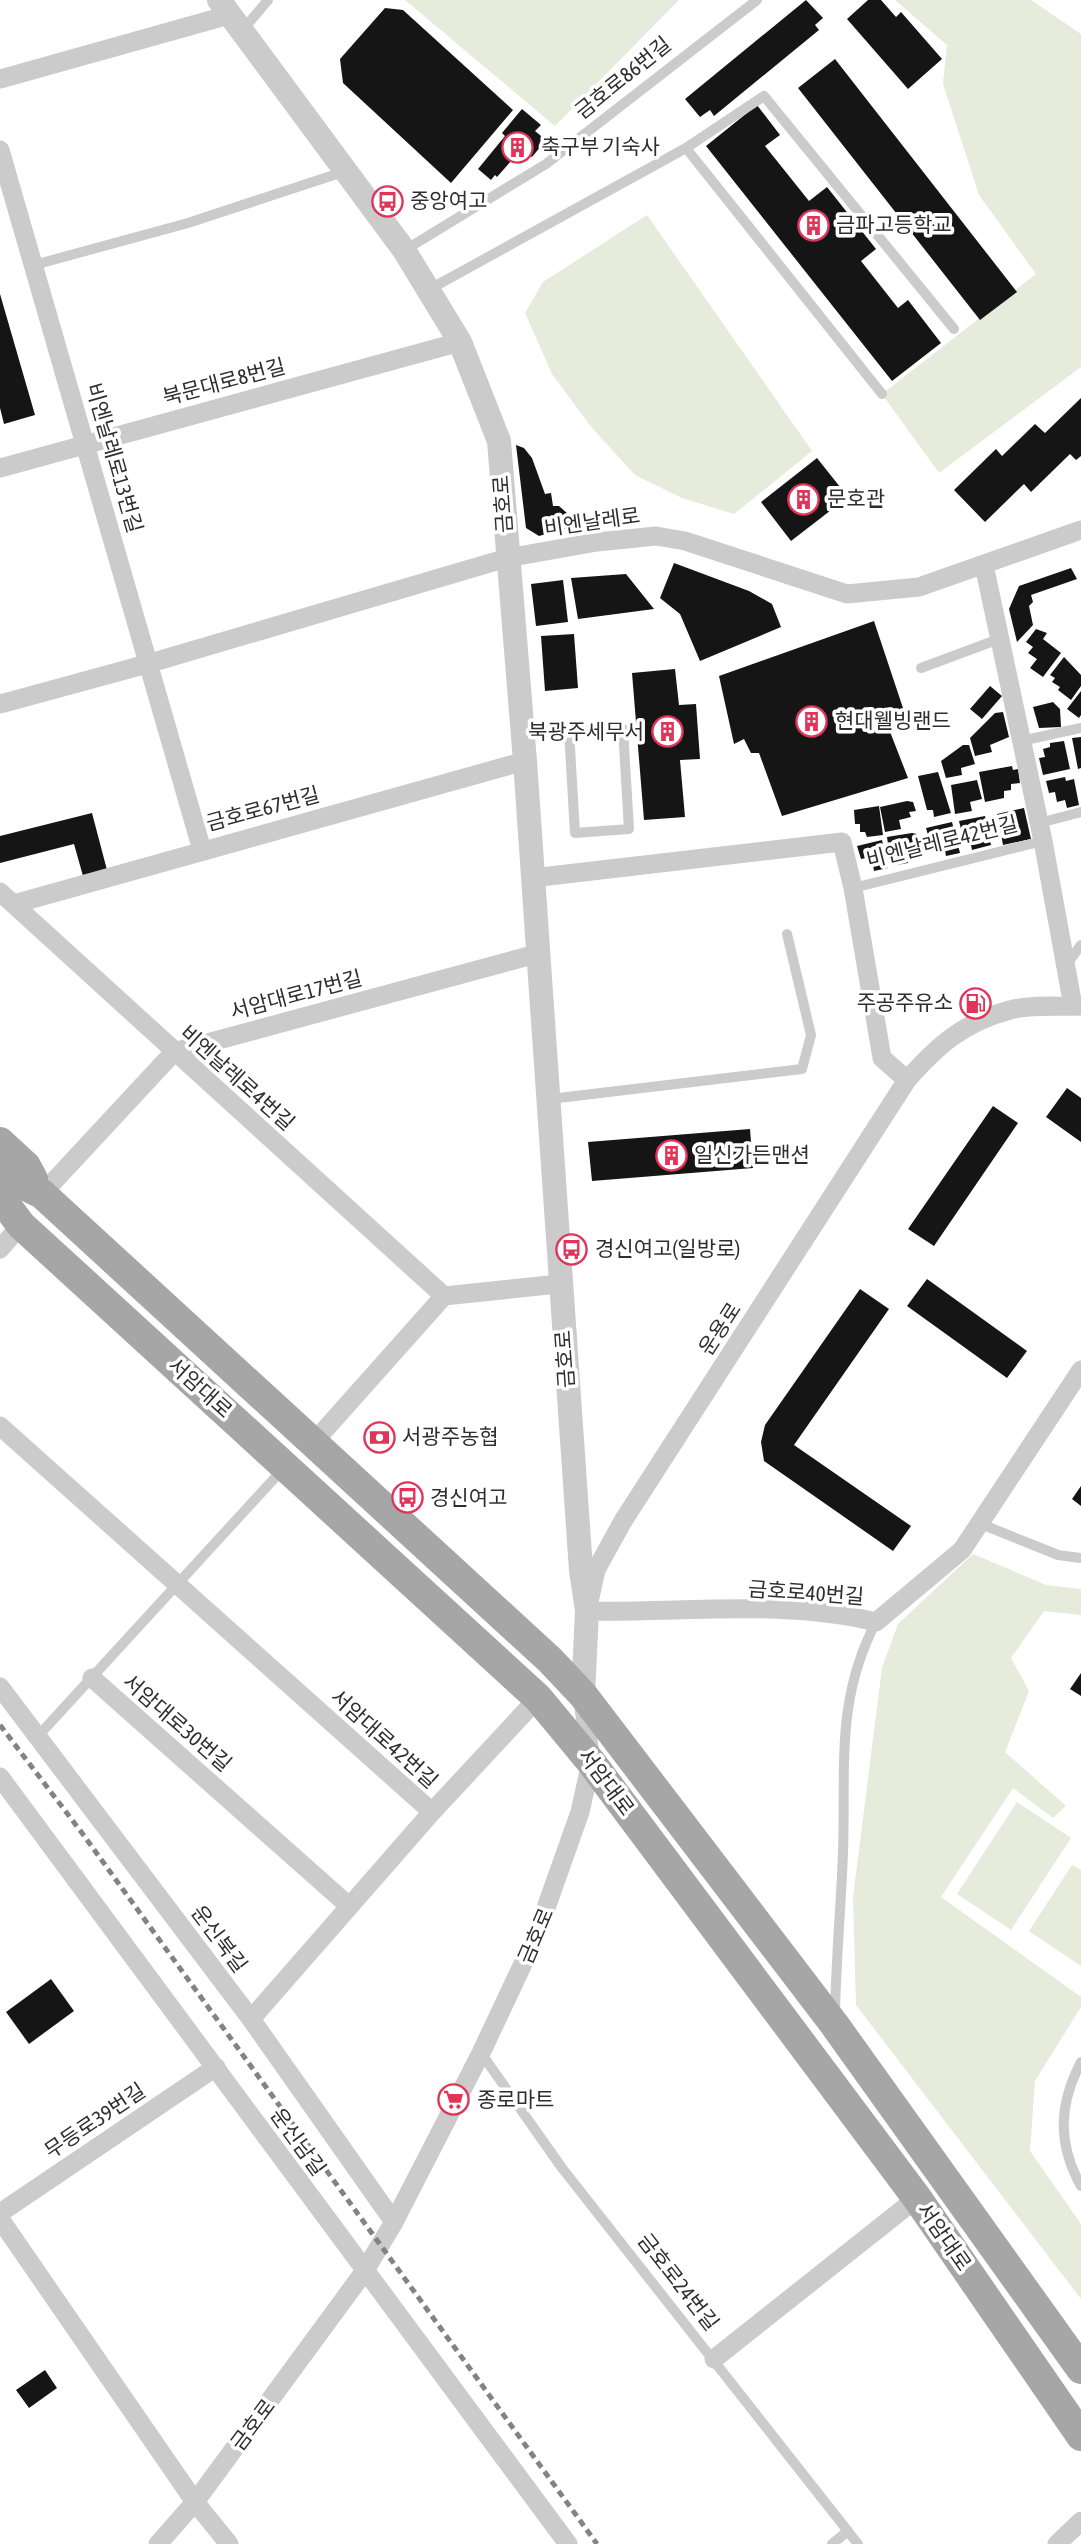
<svg xmlns="http://www.w3.org/2000/svg" width="1081" height="2544" viewBox="0 0 1081 2544" font-family="'Asap Condensed','Noto Sans KR',sans-serif">
<rect width="100%" height="100%" fill="#fff"/>
<path fill="#e6ebdc" d="M405 0H679L555 126Z
M895 0H1031L1081 34V367L939 473 882 394 1036 274 979 195 943 84 947 45Z
M647 215 812 451 734 514 682 498 635 475 592 428 552 374 525 313 543 282Z
M973 1554 1046 1585 1081 1589V1615L1044 1611 1011 1658 1029 1691 1005 1752 1066 1806 1053 1818 1013 1788 941 1897 1081 1997V2007L1035 2081 1030 2151 1081 2224V2299L856 2005 853 1897 882 1668 898 1624Z
M1017 1802 1071 1838 1011 1930 957 1894Z
M1072 1865 1081 1870V1966L1029 1931Z"/>
<path fill="#151515" d="M806 0 823 18 815 25 819 30 714 116 710 110 700 117 685 99Z
M868 0H881L896 17 901 12 942 59 908 89 847 19Z
M385 8 403 10 513 110 451 183 343 83 340 59Z
M835 59 1017 292 980 320 798 88Z
M757 105 780 135 765 146 809 201 827 187 876 249 861 261 898 308 908 300 941 343 892 381 706 146Z
M522 109 541 125 535 131 546 140 532 157 528 154 521 163 511 161 497 177 495 175 491 180 478 169 505 136 502 133Z
M0 294 35 415 4 424 0 408Z
M1081 398V456L1076 460 1070 454 1031 492 1024 484 985 522 954 490 996 449 1002 456 1035 424 1045 433Z
M516 445 524 448 532 458 545 494 551 493 553 506H559L568 514 571 527 539 536 526 528Z
M817 458 848 497 791 541 761 502Z
M674 563 749 591 772 604 781 627 700 661 680 614 660 598Z
M1071 568 1077 579 1031 595 1033 602 1029 606 1033 625 1017 642 1009 609 1019 586Z
M626 574 654 609 578 619 571 578Z
M563 580 568 622 536 626 531 584Z
M874 621 906 717 887 724 908 778 782 816 759 753H751L744 739 734 744 719 676Z
M1036 629 1047 633 1043 639 1061 653 1043 677 1030 668 1037 659 1028 653 1033 647 1026 642Z
M574 634 578 688 545 691 541 636Z
M1064 657 1081 675V686L1071 700 1058 690 1060 687 1052 682 1055 678 1050 675Z
M675 669 679 705 696 704 700 759 680 760 685 817 644 820 632 673Z
M990 686 1002 696 982 719 970 709Z
M1081 691V715L1079 718 1067 709Z
M1053 702 1060 709 1061 727 1039 728 1033 707Z
M1003 712 1009 737 990 745 992 752 975 756 970 738 995 713Z
M1081 737V768L1078 769 1072 738Z
M1064 741 1070 769 1043 775 1039 758 1045 757 1043 749 1050 747V743Z
M963 745H969L975 764 961 768 962 775 946 778 941 761Z
M1012 766 1013 770 1018 769 1020 783 1011 784V790L1004 791V798L985 802 979 772Z
M938 772 951 813 934 817 933 810H927L918 776Z
M1065 777 1066 781 1074 779 1079 805 1067 808 1065 800 1057 802 1055 792 1049 793 1046 781Z
M977 780 982 799 970 802 972 811 955 814 951 785Z
M907 801 913 802 916 811 909 812 911 817 899 820 901 829 885 832 880 807Z
M879 806 883 835 867 837 865 832H860V824H855L854 810Z
M1024 808 1031 839 1003 845 997 814Z
M92 813 107 870 83 876 74 844 0 863V836Z
M985 816 991 845 972 850 969 836 963 837 959 821Z
M952 822 960 853 946 856 945 851 939 852 937 845 931 846 926 828Z
M912 833 917 834 920 845 906 851 908 863 891 866 887 837Z
M882 840 888 868 874 871 873 865 868 866 866 858 861 859 857 846Z
M1067 1088 1081 1098V1142L1046 1117Z
M993 1106 1018 1123 934 1246 908 1229Z
M750 1129 753 1168 592 1181 588 1142Z
M927 1279 1027 1351 1007 1378 907 1306Z
M860 1289 889 1309 794 1445 911 1526 893 1551 764 1461 761 1442 765 1425Z
M1081 1486V1506L1072 1499Z
M1081 1673V1696L1070 1689Z
M51 1979 74 2011 29 2044 6 2012Z
M45 2370 57 2388 29 2408 16 2390Z"/>
<g fill="none" stroke-linecap="round" stroke-linejoin="round">
<path stroke="#cbcbcb" stroke-width="10" d="M242 31 268 0
M686 148 882 394
M405 250 546 164 757 0
M34 265 188 223 346 171
M430 289 686 148 764 96 954 329
M921 668 999 639
M522 733 623 729 629 829 575 833 569 731
M1021 741 1081 728
M1039 823 1081 812
M853 888 1043 841
M1067 964 1081 945
M550 1099 802 1069 811 1035 787 934
M981 1524 1058 1555 1081 1558
M39 1735 282 1470
M835 2013C836 1960 841 1906 843 1853 846 1769 835 1700 876 1622
M481 2053 562 2168 858 2544
M1081 2062C1059 2104 1057 2143 1081 2186
M832 2544 848 2531"/>
<path stroke="#cbcbcb" stroke-width="19" d="M0 79 229 15
M0 150 202 850
M0 468 460 342
M984 565 1043 841 1073 1006
M0 704 147 664 507 558 597 542 656 536 685 541 847 594 919 587 1081 530
M532 878 842 842 853 888 882 1058 907 1080
M0 892 444 1296
M14 904 525 761
M1081 1006C1058 1007 1032 1004 1010 1010 964 1022 938 1045 907 1080L623 1521 596 1570 587 1611C682 1613 784 1599 876 1622L962 1550 1081 1370
M42 1194 174 1052 536 954
M0 1249 21 1225
M444 1296 559 1284
M0 1426 432 1812
M313 1443 444 1296
M92 1678 349 1906
M0 1687 251 2019 394 2222
M0 1777 568 2544
M251 2019 432 1812 538 1698
M0 2213 216 2067
M0 2219 195 2502 229 2544
M714 2359 917 2198
M158 2544 195 2502 364 2272 394 2222 481 2053 536 1936 580 1812 591 1762 583 1700
M1057 2544 1081 2521"/>
<path stroke="#cbcbcb" stroke-width="24" d="M219 0 404 250 460 342 499 441 525 761 581 1570 587 1611 583 1695"/>
<path stroke="#a6a6a6" stroke-width="30" d="M0 1142 26 1166 33 1179
M0 1169 10 1178 42 1194 550 1660 583 1695 834 2024 1081 2369
M0 1197 21 1225 538 1698 591 1762 917 2198 1081 2436"/>
<path stroke="#838383" stroke-width="5" stroke-dasharray="7 5" stroke-linecap="butt" d="M0 1725 82 1833 597 2544"/>
</g>
<defs>
<symbol id="building-ring" viewBox="-11 -11 22 22"><circle r="9.5" fill="#fff" stroke="#e03559" stroke-width="1.5"/><path d="M-4-6H4V6H1V3H-1V6H-4ZM-2.5-4.3h1.7v1.8h-1.7ZM.8-4.3h1.7v1.8H.8ZM-2.5-1h1.7V.8h-1.7ZM.8-1h1.7V.8H.8Z" fill="#e03559"/></symbol>
<symbol id="bus-ring" viewBox="-11 -11 22 22"><circle r="9.5" fill="#fff" stroke="#e03559" stroke-width="1.5"/><path d="M-5-6H5V4H4V6H2V4H-2V6H-4V4H-5ZM-3.5-4V0h7V-4ZM-3.5 1.2v1.5H-2V1.2ZM2 1.2v1.5H3.5V1.2Z" fill="#e03559"/></symbol>
<symbol id="fuel-ring" viewBox="-11 -11 22 22"><circle r="9.5" fill="#fff" stroke="#e03559" stroke-width="1.5"/><path d="M-5.5-6h7V0h2V4h1.3V-2.5L3-4.5l.8-.8L6-3V5H2.5V1h-1V6h-7ZM-4.2-4.7v3.2H.2V-4.7Z" fill="#e03559"/></symbol>
<symbol id="bank-ring" viewBox="-11 -11 22 22"><circle r="9.5" fill="#fff" stroke="#e03559" stroke-width="1.5"/><path d="M-6-4H6V4H-6ZM0-2.3a2.3 2.3 0 1 0 0 4.6a2.3 2.3 0 1 0 0-4.6Z" fill="#e03559"/></symbol>
<symbol id="supermarket-ring" viewBox="-11 -11 22 22"><circle r="9.5" fill="#fff" stroke="#e03559" stroke-width="1.5"/><path d="M-6-5.5h2.5l.6 2H6L4.5 2H-2.5L-4.4-4H-6ZM-1.5 3.2a1.3 1.3 0 1 0 .1 0ZM3 3.2a1.3 1.3 0 1 0 .1 0Z" fill="#e03559"/></symbol>
</defs>
<g fill-rule="evenodd">
<use href="#building-ring" x="500" y="130" width="35" height="35"/>
<use href="#bus-ring" x="370" y="184" width="35" height="35"/>
<use href="#building-ring" x="796" y="208" width="35" height="35"/>
<use href="#building-ring" x="786" y="482" width="35" height="35"/>
<use href="#building-ring" x="794" y="704" width="35" height="35"/>
<use href="#building-ring" x="650" y="714" width="35" height="35"/>
<use href="#fuel-ring" x="958" y="986" width="35" height="35"/>
<use href="#building-ring" x="654" y="1138" width="35" height="35"/>
<use href="#bus-ring" x="554" y="1232" width="35" height="35"/>
<use href="#bank-ring" x="362" y="1420" width="35" height="35"/>
<use href="#bus-ring" x="390" y="1480" width="35" height="35"/>
<use href="#supermarket-ring" x="436" y="2082" width="35" height="35"/>
</g>
<g text-anchor="middle" stroke-width="7" stroke-linejoin="round" paint-order="stroke">
<g font-size="21" fill="#2e2e2e" stroke="#fff">
<text transform="translate(623 78) rotate(-39)" y="7">금호로86번길</text>
<text transform="translate(224 382) rotate(-15)" y="7">북문대로8번길</text>
<text transform="translate(114 458) rotate(74)" y="7">비엔날레로13번길</text>
<text transform="translate(503 504) rotate(-94)" y="7">금호로</text>
<text transform="translate(592 522) rotate(-8)" y="7">비엔날레로</text>
<text transform="translate(263 809) rotate(-15)" y="7">금호로67번길</text>
<text transform="translate(942 842) rotate(-14)" y="7">비엔날레로42번길</text>
<text transform="translate(296 995) rotate(-15)" y="7">서암대로17번길</text>
<text transform="translate(237 1078) rotate(42)" y="7">비엔날레로4번길</text>
<text transform="translate(720 1329) rotate(-57)" y="7">운용로</text>
<text transform="translate(565 1359) rotate(-94)" y="7">금호로</text>
<text transform="translate(200 1388) rotate(42)" y="7">서암대로</text>
<text transform="translate(806 1593) rotate(4)" y="7">금호로40번길</text>
<text transform="translate(177 1723) rotate(41)" y="7">서암대로30번길</text>
<text transform="translate(384 1739) rotate(42)" y="7">서암대로42번길</text>
<text transform="translate(606 1782) rotate(53)" y="7">서암대로</text>
<text transform="translate(536 1936) rotate(-67)" y="7">금호로</text>
<text transform="translate(219 1939) rotate(53)" y="7">운신북길</text>
<text transform="translate(95 2121) rotate(-34)" y="7">무등로39번길</text>
<text transform="translate(298 2142) rotate(54)" y="7">운신남길</text>
<text transform="translate(944 2237) rotate(55)" y="7">서암대로</text>
<text transform="translate(678 2282) rotate(52)" y="7">금호로24번길</text>
<text transform="translate(253 2425) rotate(-53)" y="7">금호로</text>
</g>
<g font-size="21" fill="#2e2e2e" stroke="#fff" text-anchor="start">
<text x="541" y="154">축구부 기숙사</text>
<text x="410" y="208">중앙여고</text>
<text x="836" y="232">금파고등학교</text>
<text x="827" y="506">문호관</text>
<text x="835" y="728">현대웰빙랜드</text>
<text x="644" y="739" text-anchor="end">북광주세무서</text>
<text x="953" y="1010" text-anchor="end">주공주유소</text>
<text x="694" y="1162">일신가든맨션</text>
<text x="595" y="1256">경신여고(일방로)</text>
<text x="402" y="1444">서광주농협</text>
<text x="430" y="1505">경신여고</text>
<text x="477" y="2107">종로마트</text>
</g>
</g>
</svg>
